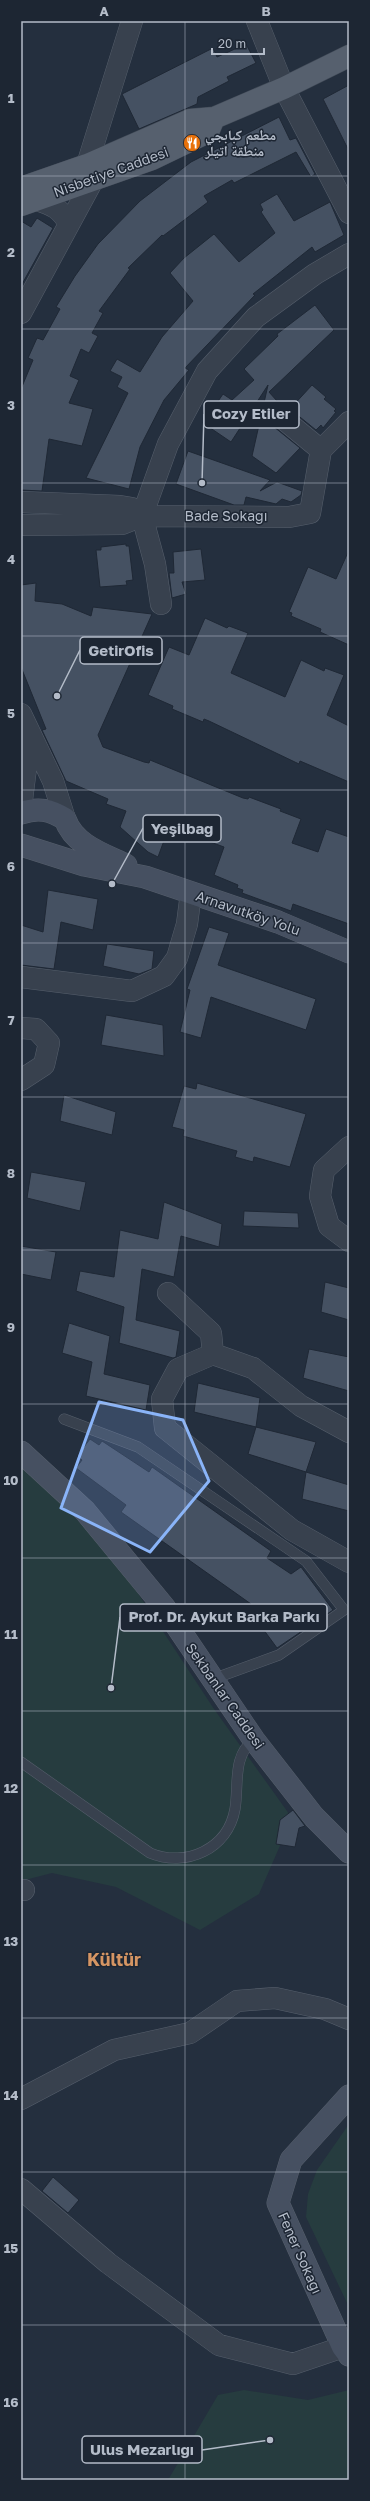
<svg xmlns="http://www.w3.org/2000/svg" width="370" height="2501" viewBox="0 0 370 2501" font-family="'Golos Text','Noto Naskh Arabic',sans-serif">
<rect width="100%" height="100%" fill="#242f3e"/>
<path fill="#263c3f" d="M21 1465 42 1483 118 1563 214 1709 292 1818 259 1894 200 1930 116 1887 52 1873 21 1881Z
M349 2124V2307L306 2217 308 2194 317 2170Z
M244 2390 308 2400 349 2390V2480H168L218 2395Z"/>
<path fill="#455162" stroke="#1f2835" d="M246 44 256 63 227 77 229 81 198 97 197 104 139 129 122 94 213 48 217 57Z
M349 85V151L323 99Z
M279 117 290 140 296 138 315 174 311 177 296 152 234 183 232 180 204 196 208 202 163 236 162 235 128 268 130 269 99 311 103 313 92 333 98 336 89 353 81 349 70 376 79 380 69 403 93 409 82 446 49 439 42 491 21 490V389L33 360 28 358 37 338 43 340 60 309 56 307 75 276 98 244 140 201 191 162Z
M277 194 294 221 330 202 344 235 315 252 312 247 253 294 255 295 185 368 189 370 164 400 140 447 129 489 86 478 128 393 117 387 122 377 110 371 117 359 140 372 162 337 193 301 170 273 184 258 214 234 239 262 275 233 261 212 263 210 260 204Z
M37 218 53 228 21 286V221L31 227Z
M315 305 334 330 269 392 277 401 267 405 264 411 268 422 300 448 276 473 252 456 268 385 231 442 203 423 223 394 232 400 254 380 244 369 278 336 277 334Z
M312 385 326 397 324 399 336 409 334 411 336 412 323 428 321 425 316 430 290 409Z
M188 451 270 480 260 491 277 482 302 491 301 495 291 502 282 499 276 504 246 497 244 505H234L176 484Z
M126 544V546H129L133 580 126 581 127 585 100 587 96 550H101V547Z
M201 549 205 580 182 582 186 594 172 598 169 573H174L173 552Z
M349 550V645L320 632 321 629 291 616 292 613 289 612 308 567 336 579Z
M36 583 35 601 62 604 91 616 93 607 152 614 98 735 103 747 144 762 149 763 150 760 243 798 248 799 249 797 281 809 280 811 301 819 292 843 318 852 326 829 349 837V924L293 904 291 911 242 893 243 890 237 888 238 885 214 875 224 847 169 827 158 857 148 852 120 827 126 811 106 804 108 799 66 781 42 730 46 729 21 667V585Z
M205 618 227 628 229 626 248 633 231 673 285 697 301 660 324 671 325 668 344 675 327 715 349 726V782L300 761 299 764 209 721 204 719 203 722 172 709 173 706 148 695 169 647 189 655Z
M48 890 98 899 93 930 61 922 54 969 21 965V925L43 932Z
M209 927 229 933 218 965 316 999 306 1030 211 997 201 1038 180 1032 190 990 187 989Z
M107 944 154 951 152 969 139 974 103 966Z
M106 1015 163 1025 164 1056 101 1045Z
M197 1083 306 1114 290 1167 254 1157 253 1162 235 1157 237 1151 183 1136 184 1130 172 1127 184 1086 196 1089Z
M64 1095 116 1112 112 1135 60 1121Z
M31 1172 86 1182 80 1211 27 1198Z
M164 1202 222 1224 219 1247 181 1236 174 1277 142 1269 136 1320 180 1331 176 1357 173 1358 119 1343 124 1307 76 1291 80 1271 114 1277 120 1230 158 1239Z
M244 1211 298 1213 299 1228 243 1226Z
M21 1246 56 1252 51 1280 21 1274Z
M325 1282 349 1288V1320L321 1312Z
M69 1323 110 1336 104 1374 150 1385 146 1410 86 1396 92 1362 62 1353Z
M309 1349 349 1357V1391L303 1378Z
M198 1383 260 1398 256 1427 194 1412Z
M256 1427 316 1442 306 1472 248 1454Z
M90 1439 99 1445 102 1441 149 1472 152 1467 271 1551 267 1558 291 1574 301 1567 333 1610 277 1648 247 1607 251 1604 121 1512 126 1505 76 1468 82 1460 77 1456Z
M306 1472 349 1485V1511L302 1499Z
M293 1810 305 1826 299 1828 295 1847 276 1844 280 1820Z
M53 2177 79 2200 68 2213 42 2191Z"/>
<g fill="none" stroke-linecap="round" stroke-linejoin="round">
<defs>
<path id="lane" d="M64 1419 138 1447 306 1561 344 1610 279 1655 213 1679
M21 1762 150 1853C186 1868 228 1849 235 1809 239 1786 232 1755 254 1740"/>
<path id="street" d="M257 21 284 88 349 213
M36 200C53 205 61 209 69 224
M21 313 93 180 87 165 132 21
M276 413 321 450
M21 502 120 506 132 508 142 516
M21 525 122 524 142 516 289 517 310 513 321 450 349 422
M161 604 155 564 142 516 168 444 207 371 256 317 315 274 349 254
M21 714 53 781 65 819
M21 748 26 768 21 808
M21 977 132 991 164 976 177 958 187 924 191 893
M21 1028 36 1029 49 1043 44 1065 21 1080
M349 1147 324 1170 320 1196 329 1226 349 1241
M168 1293 211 1333 213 1354
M349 1432 301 1406 253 1368 213 1354 178 1369 162 1399 165 1428 292 1530 349 1562
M21 1890H24
M21 2099 114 2050 190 2033 237 2001 275 1998 325 2009 349 2019
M21 2189 108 2263 219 2345 293 2364 343 2347"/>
<path id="secondary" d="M21 813C39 807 50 810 65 819 74 845 103 854 126 865
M21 845 84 865 145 877 278 922 349 952
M21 1452 85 1511 164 1607 254 1740 314 1817 349 1852
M349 2096 291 2160 278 2203 343 2347 349 2355"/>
<path id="primary" d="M21 188 87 165 190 120 214 118 284 88 349 56
M21 205 152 159 208 132 214 118"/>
</defs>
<use href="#lane" stroke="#565f6c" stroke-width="11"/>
<use href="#street" stroke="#565f6c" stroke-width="22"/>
<use href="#secondary" stroke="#565f6c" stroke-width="23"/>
<use href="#primary" stroke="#414a57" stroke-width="23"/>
<use href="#lane" stroke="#38414e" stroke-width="10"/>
<use href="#street" stroke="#38414e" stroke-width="21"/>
<use href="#secondary" stroke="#465061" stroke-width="22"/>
<use href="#primary" stroke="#56606e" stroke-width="22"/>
</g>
<path fill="#8ab4f8" fill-opacity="0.2" stroke="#8ab4f8" stroke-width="3" stroke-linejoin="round" d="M99 1402 183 1420 209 1481 150 1552 61 1508Z"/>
<path fill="none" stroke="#b4bcc9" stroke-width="1" stroke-opacity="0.55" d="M185 21V2480M21 176H349M21 329H349M21 483H349M21 636H349M21 790H349M21 943H349M21 1097H349M21 1250H349M21 1404H349M21 1558H349M21 1711H349M21 1865H349M21 2018H349M21 2172H349M21 2325H349"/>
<defs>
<symbol id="restaurant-disc" viewBox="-11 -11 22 22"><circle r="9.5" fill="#e8710a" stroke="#1d2633"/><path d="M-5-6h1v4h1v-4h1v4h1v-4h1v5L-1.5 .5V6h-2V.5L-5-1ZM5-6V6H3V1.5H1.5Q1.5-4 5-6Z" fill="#fff"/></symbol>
</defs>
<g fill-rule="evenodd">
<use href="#restaurant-disc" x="182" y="133" width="20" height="20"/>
</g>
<g text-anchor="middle" stroke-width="3" stroke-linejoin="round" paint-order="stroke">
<g font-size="14" font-weight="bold" fill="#b4bcc9" stroke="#1d2633" text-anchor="start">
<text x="205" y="140">مطعم كبابجي<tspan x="205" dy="16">منطقة اتيلر</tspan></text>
</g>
<g font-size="14" fill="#b4bcc9" stroke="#1d2633">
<text transform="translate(111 172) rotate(-20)" y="5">Nisbetiye Caddesi</text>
<text x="226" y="521">Bade Sokağı</text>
<text transform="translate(248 913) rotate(19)" y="5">Arnavutköy Yolu</text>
<text transform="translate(225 1696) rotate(55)" y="5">Sekbanlar Caddesi</text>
<text transform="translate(300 2253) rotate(66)" y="5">Fener Sokağı</text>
</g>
<g font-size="18" font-weight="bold" fill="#d59563" stroke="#1d2633">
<text x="114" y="1966">Kültür</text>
</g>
</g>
<path fill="none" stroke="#b4bcc9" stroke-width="1.5" d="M202 483L204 414M57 696L80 650M112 884L143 828M111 1688L120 1617M270 2440L202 2450"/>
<g fill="#b4bcc9" stroke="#1d2633" stroke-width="1.5">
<circle cx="202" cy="483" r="4"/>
<circle cx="57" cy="696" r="4"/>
<circle cx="112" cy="884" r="4"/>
<circle cx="111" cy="1688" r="4"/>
<circle cx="270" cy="2440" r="4"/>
</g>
<g fill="#1d2633" stroke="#b4bcc9" stroke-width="1.5">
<rect x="204" y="401" width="95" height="27" rx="4"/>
<rect x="80" y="637" width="82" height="27" rx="4"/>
<rect x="143" y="815" width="78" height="27" rx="4"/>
<rect x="120" y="1604" width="207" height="27" rx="4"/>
<rect x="82" y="2436" width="120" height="27" rx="4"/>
</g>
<g font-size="15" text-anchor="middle" font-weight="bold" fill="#b4bcc9">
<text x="251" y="419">Cozy Etiler</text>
<text x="121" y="656">GetirOfis</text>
<text x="182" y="834">Yeşilbağ</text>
<text x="224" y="1622">Prof. Dr. Aykut Barka Parkı</text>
<text x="142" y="2455">Ulus Mezarlığı</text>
</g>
<rect width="370" height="2501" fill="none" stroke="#1d2633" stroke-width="44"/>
<path d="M212 48v6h52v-6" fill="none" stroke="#b4bcc9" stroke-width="2"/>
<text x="218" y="48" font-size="12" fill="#b4bcc9" stroke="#1d2633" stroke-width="3" paint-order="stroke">20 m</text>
<rect x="22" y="22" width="326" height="2457" fill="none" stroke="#b4bcc9" stroke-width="1.5"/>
<g font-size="13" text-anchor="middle" font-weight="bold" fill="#b4bcc9">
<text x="104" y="16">A</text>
<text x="266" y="16">B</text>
<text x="11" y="103">1</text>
<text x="11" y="257">2</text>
<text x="11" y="410">3</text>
<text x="11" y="564">4</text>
<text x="11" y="718">5</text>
<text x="11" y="871">6</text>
<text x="11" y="1025">7</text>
<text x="11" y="1178">8</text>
<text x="11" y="1332">9</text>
<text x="11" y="1485">10</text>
<text x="11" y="1639">11</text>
<text x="11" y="1793">12</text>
<text x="11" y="1946">13</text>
<text x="11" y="2100">14</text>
<text x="11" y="2253">15</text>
<text x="11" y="2407">16</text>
</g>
</svg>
